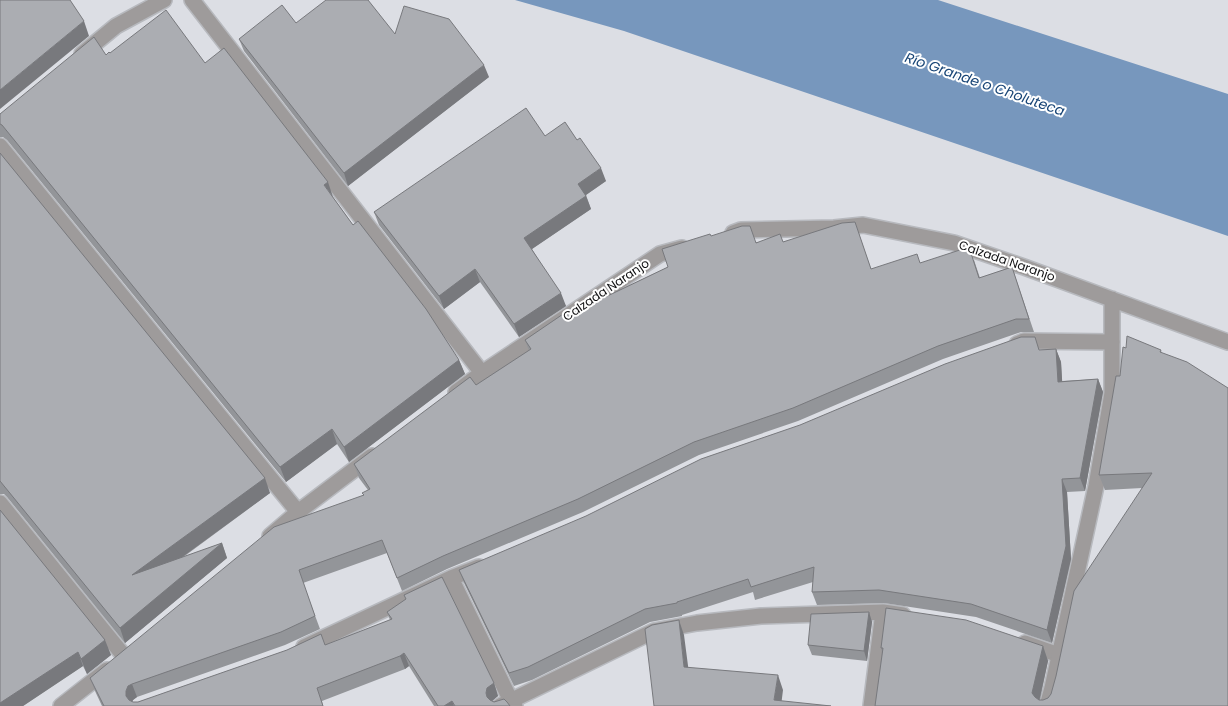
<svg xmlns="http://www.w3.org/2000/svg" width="1228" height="706" viewBox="0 0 1228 706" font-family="Poppins,sans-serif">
<rect width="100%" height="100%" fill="#dcdee4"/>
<path fill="#7797bd" d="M515 0H938L1228 94V236L624 31Z"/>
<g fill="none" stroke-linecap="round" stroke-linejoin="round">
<defs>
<path id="lane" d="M1017 344 1024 341 1112 342
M451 578 511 701 515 706
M1025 643 1059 655
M304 647 451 578 479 567
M500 706 654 631 697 623 761 616 883 612 903 615
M871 706 883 612"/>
<path id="street" d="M192 0 482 373
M82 54 116 26 164 0
M0 146 298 512
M733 233 741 230 834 228 863 225 954 243 1024 267 1228 342
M456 392 482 373 660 254 682 248
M0 503 124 656
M270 536 298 512 372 456
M61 706 107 670
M1047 706 1052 688 1096 486 1112 393V299"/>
</defs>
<use href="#lane" stroke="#b7b9be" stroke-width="18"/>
<use href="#street" stroke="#b7b9be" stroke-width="18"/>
<use href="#lane" stroke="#9e9b9b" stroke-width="15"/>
<use href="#street" stroke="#9e9b9b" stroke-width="15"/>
</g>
<path fill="#939599" d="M296 23 395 34 489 77 348 186 244 51 239 39Z
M110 53 205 63 333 197 353 225 459 360 465 374 349 462 337 444 286 482 7 140 3 137H0V114Z
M545 136 606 181 586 195 591 209 532 249 566 306 519 337 480 282 444 309 379 225 374 212Z
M0 153 270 493 182 558 222 543 227 558 125 643 7 497 4 494H0Z
M855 222 871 269 920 263 974 260 980 278 1012 267 1034 332H1021L943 359 798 421 699 455 583 512 447 569 402 591 387 553 303 583 320 629 285 645 137 697 133 700 132 702H138L325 645 390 620 387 612 494 683 498 696 492 701 510 706H434L409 666 405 669 322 701 323 706H102L95 691 90 678 363 495 368 490 359 478 354 464 529 351 525 340 574 312 668 267 711 236 756 242H783Z
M1056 349 1061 362 1062 381 1098 379 1103 392 1085 491 1067 492 1071 559 1052 643 976 617 884 603 817 605 812 592 813 582 755 600 753 592 682 615V616L650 622 532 680 514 686 464 583 459 570 1040 350Z
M1161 350 1228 706H875L882 653 881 648 1043 646 1048 661 1040 700H1043L1048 698 1051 694 1142 488 1105 490 1099 475 1120 376Z
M0 510 111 655 87 674 83 666 23 706H0Z
M869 612 872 622 867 661 812 655 808 645Z"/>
<path fill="#78797d" d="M84 21 89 36 0 109V90Z
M484 65 489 77 348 186 344 173Z
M601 168 606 181 583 197 578 184Z
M328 182 333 197 324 185Z
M586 196 591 209 529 251 524 238Z
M475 269 480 282 444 309 439 296Z
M561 293 566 306 519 337 514 324Z
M1056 349 1061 362 1063 395 1058 382Z
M459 360 465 374 349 462 344 447Z
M1098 379 1103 392 1085 491 1080 478Z
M332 429 337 444 286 482 280 467Z
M265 478 270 493 137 590 132 575Z
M1062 479 1067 492 1071 559 1052 643 1047 630Z
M222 543 227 558 125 643 120 628Z
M869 612 872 622 867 661 864 651Z
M679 620 684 635 690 681 684 667Z
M105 640 111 655 87 674 81 659Z
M1043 646 1048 661 1038 706 1032 693Z
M78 652 83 666 23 706H0V703Z
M404 653 409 666 405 669 400 656Z
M778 675 783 690 781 706 774 700Z
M494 683 498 696 492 701 490 706 486 693 487 688Z
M132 684 137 697 133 700 131 704 126 696V691L128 686Z
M452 701 454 706H444Z"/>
<path fill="#abadb2" stroke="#78797d" d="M0 0H70L84 21 0 90Z
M326 0H368L395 34 404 6 449 19 484 65 344 173 239 39 282 5 296 23Z
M166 10 205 63 224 48 328 182 324 185 353 225 358 221 426 309 459 360 344 447 332 429 280 467 2 125 0 124V114L94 37 106 55 109 52 110 53Z
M526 108 545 136 565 122 577 140 580 138 601 168 578 184 586 196 524 238 561 293 514 324 475 269 439 296 374 212Z
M0 153 265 478 132 575 222 543 120 628 0 481Z
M855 222 871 269 917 254 920 263 969 247 979 278 1012 267 1029 319H1016L938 346 793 408 694 442 578 499 443 556 397 578 382 540 299 570 315 616 281 632 132 684 128 686 126 691V696L129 700 133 702H138L287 650 321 634 325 645 392 619 387 612 406 599 404 595 442 577 494 683 487 688 486 693 487 697 490 700 494 702 504 699 507 702 510 706H455L452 701 444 706H438L404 653 400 656 317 688 323 706H104L90 678 274 527 364 495 362 493 370 489 354 464 470 377 476 385 531 349 525 340 572 308 574 312 668 267 662 249 710 234 711 236 742 226H750L756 243 780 234 783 242 842 223Z
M1127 336 1161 350 1160 352 1187 362 1228 388V706H875L883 648H881L886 608 966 620 1043 646 1032 693 1035 697 1039 700H1043L1048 698 1051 694 1056 676 1074 591 1152 473 1099 475 1116 376H1120L1123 347 1126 348Z
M1021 337H1035L1039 350 1056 349 1058 382 1098 379 1080 478 1062 479 1066 546 1047 630 971 604 879 590 812 592 814 567 751 587 748 579 677 602V603L645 609 528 667 509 673 459 570 586 516 701 459 800 425 945 364Z
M0 510 105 640 81 659 78 652 0 703Z
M869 612 864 651 808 645 811 614Z
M679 620 684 667 778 675 774 700 831 706H654L645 629 652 625Z"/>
<g text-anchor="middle" stroke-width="4" stroke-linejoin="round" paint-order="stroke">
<g font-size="12" fill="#0f0f11" stroke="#fff">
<text transform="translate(1007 261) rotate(19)" y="4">Calzada Naranjo</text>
<text transform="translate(606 290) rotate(-34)" y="4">Calzada Naranjo</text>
</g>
<g font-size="14" font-style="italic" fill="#194677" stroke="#fff">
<text transform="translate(985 84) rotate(19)" y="5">Río Grande o Choluteca</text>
</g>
</g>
</svg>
